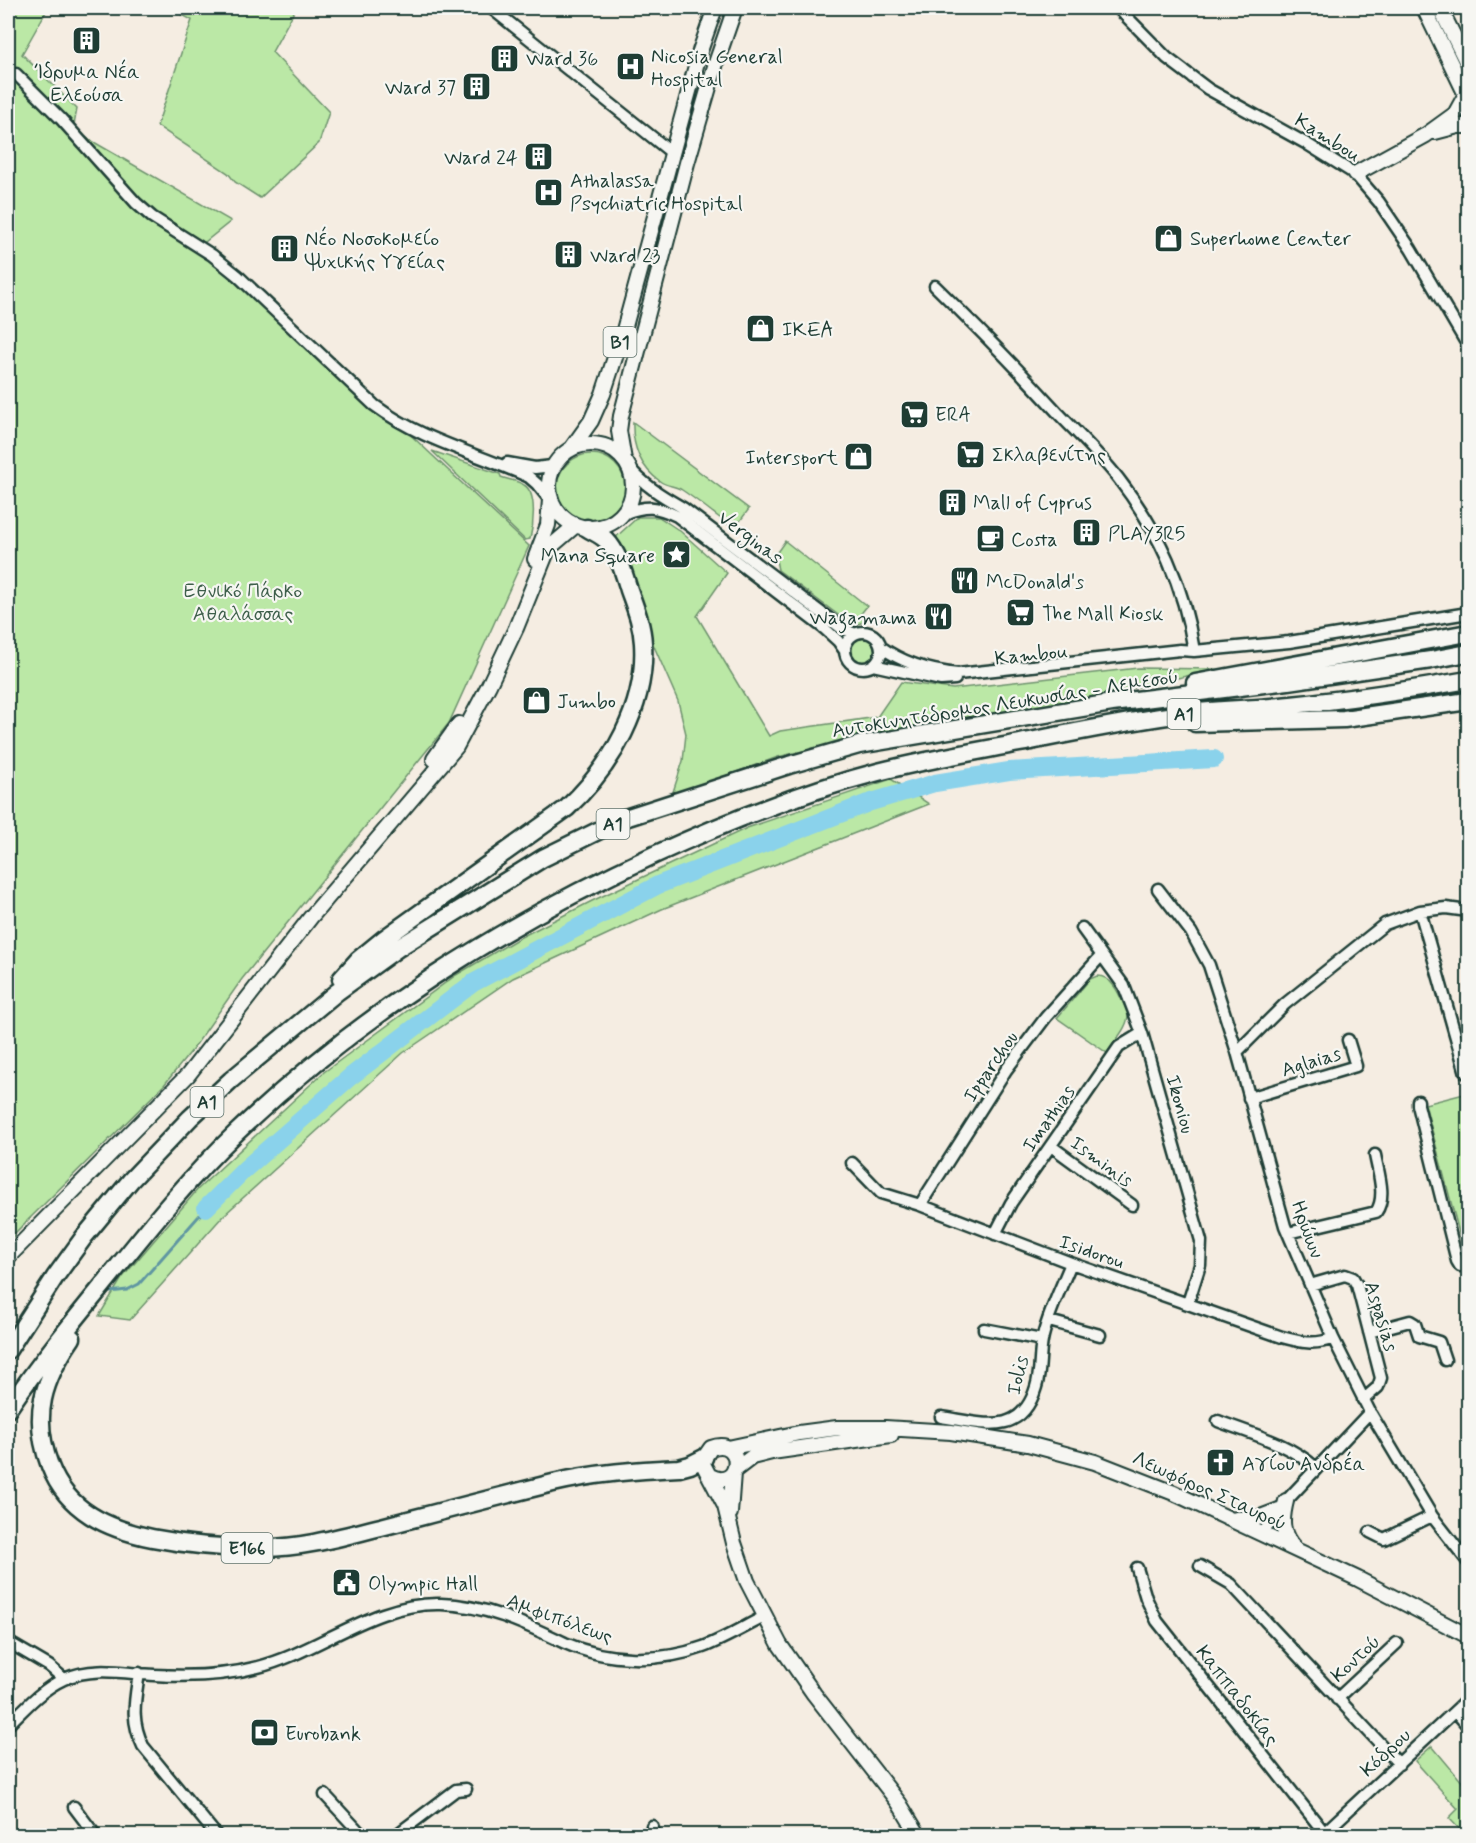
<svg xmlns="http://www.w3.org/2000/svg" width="1476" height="1843" viewBox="0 0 1476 1843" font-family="Mynerve,sans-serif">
<rect width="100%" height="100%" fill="#f5ede2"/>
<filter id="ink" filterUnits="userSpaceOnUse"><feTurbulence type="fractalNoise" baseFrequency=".0167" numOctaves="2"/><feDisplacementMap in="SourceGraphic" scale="12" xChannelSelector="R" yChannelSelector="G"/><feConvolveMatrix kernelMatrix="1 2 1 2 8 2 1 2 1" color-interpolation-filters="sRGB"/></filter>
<g filter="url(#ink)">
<path fill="#bbe8a6" stroke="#6d926d" stroke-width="1.5" d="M8 8H48L22 54 77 109 73 130 231 221 200 246 352 380 529 546 449 723 242 979 193 1049 164 1085 15 1233 8 1245Z
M169 8H296L272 52 329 112 319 143 260 198 235 182 228 173 157 126 192 20Z
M633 422 749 509 734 529C717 516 700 502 682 490 676 486 667 486 661 482 640 468 632 445 633 422Z
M432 451 500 474 501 477C509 480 518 481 524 485 538 493 533 527 530 539L525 540Z
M557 488a34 34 0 1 1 68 0a34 34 0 1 1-68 0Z
M638 517H659L680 531 727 573 697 616 769 736 780 731 877 717 901 682 953 689 1138 668 1218 669 1061 704 912 726 856 738 778 757 672 795 683 761 686 734 678 701 646 628 615 538Z
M785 541 867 606 859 616 866 621 858 624 849 623 778 570 775 555Z
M850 649a13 13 0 1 1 26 0a13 13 0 1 1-26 0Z
M891 779 929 804 662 909 513 978 403 1053 223 1216 130 1320 99 1316 122 1278 198 1189 324 1072 456 975 519 938 592 901 747 828Z
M1097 976C1114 976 1121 999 1128 1013 1129 1027 1114 1041 1107 1053L1057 1018 1090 979Z
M1468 1093V1258L1466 1259 1425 1104Z
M1432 1746 1468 1789V1835H1465L1449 1818 1458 1809 1415 1761Z"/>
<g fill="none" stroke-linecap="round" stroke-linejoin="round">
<path stroke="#5f96a2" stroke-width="3" d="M110 1292 127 1290 139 1284 206 1208"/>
<path stroke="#8ad2eb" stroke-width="18" d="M206 1208 245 1169 350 1077 473 983 658 885 868 803 935 783 1009 771 1214 759"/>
<defs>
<path id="minor" d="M491 8 672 153
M1118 8 1167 58 1208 89 1307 144 1355 174 1379 202 1411 249 1468 346
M16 74 61 119 136 203 152 217 212 255 238 276 374 405C423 441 474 452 529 477L537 484 550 500
M935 286C978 328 1019 370 1059 414 1079 435 1100 455 1118 478 1159 531 1184 585 1194 651
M507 463 535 468 552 466
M628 466C642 484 662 496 683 508L840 627 855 634
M625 513C647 505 656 506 677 516L825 629 838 641 845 651
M845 650a18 18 0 1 1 36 0a18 18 0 1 1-36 0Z
M881 647C904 664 931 671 958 674L1180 650 1194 651 1289 642 1468 613
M873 665 941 680 955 679
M1158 889 1191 932 1209 965 1237 1052 1285 1226 1333 1338 1370 1412 1432 1516 1468 1562
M1420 911 1466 1073
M1082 928 1124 986 1142 1033 1201 1241 1200 1265 1188 1303
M1237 1052 1285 1004 1385 924 1420 911 1446 908 1468 911
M1249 1098 1356 1066 1348 1040
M1418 1101V1105L1457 1261 1460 1266H1468
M1051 1146 1132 1205
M852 1163 881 1193 920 1205 1071 1263 1282 1337C1300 1342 1315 1346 1333 1338
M920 1205 1006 1070 1046 1017 1101 956
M1288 1233 1376 1212C1387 1197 1378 1172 1375 1155
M995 1234 1011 1203 1119 1047 1142 1033
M1310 1285 1345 1275 1353 1278 1357 1285 1381 1378 1378 1387 1363 1400
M1049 1321 1100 1335
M984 1329 1042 1340
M1369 1332 1410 1321 1415 1324 1419 1336 1439 1342 1445 1360
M941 1417C982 1423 1021 1438 1036 1387 1041 1372 1039 1356 1042 1341 1046 1318 1062 1286 1071 1263
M1218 1421C1252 1434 1288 1443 1316 1468
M1370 1532 1384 1539 1432 1516
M1262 1534 1286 1501 1370 1412
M1200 1566 1231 1584 1399 1764
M1137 1568 1146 1598 1157 1621 1327 1836
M8 1642 49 1666 64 1679
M139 1673C135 1701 130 1719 143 1746L217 1836
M1337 1699 1397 1643
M1456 1712 1468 1726
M8 1725C25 1708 42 1689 64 1679 93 1666 123 1673 154 1675 188 1677 224 1676 258 1667 321 1651 373 1602 441 1604 486 1605 525 1624 565 1643 608 1662 659 1663 703 1647 724 1639 744 1627 764 1617
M325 1795 363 1836
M74 1807 96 1836
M652 1826 655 1836
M1325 1832 1468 1699
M395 1836 456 1790 466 1789"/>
<path id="major" d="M1424 8 1468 99
M1440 8 1468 65
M1435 132 1458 126H1468
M1355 174 1426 135 1455 114 1466 94
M549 486a42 42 0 1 1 84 0a42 42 0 1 1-84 0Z
M571 449 591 421 603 394 624 330 700 51 715 8
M624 460 619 431 621 416 687 163 716 63 735 8
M535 559 548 525 550 500
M434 759 459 724
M8 1257 188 1075 311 917 456 747 489 685 516 628 548 549 576 525
M728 1448 799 1433 837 1428H885L951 1432 1028 1444 1095 1462 1174 1493 1358 1579 1468 1636
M735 1470 752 1457 772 1452 891 1435
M710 1476C742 1493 746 1435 711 1448L704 1458 703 1464 725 1506 734 1543 747 1581 780 1645 814 1694 899 1803 919 1836
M1286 1501C1281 1521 1281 1534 1295 1549
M730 1513 733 1473
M1236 1519 1258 1518 1279 1510"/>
<path id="highway" d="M1195 683 1468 633
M1195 723 1344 719 1468 701
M341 979 358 960 385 938 567 808C612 766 647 706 643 643 642 624 635 607 629 590 624 574 618 552 606 540 601 535 593 532 587 528
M72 1338C43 1380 31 1416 50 1466 67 1511 108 1529 152 1538 189 1545 227 1549 265 1548 304 1548 344 1536 381 1527 439 1512 496 1497 553 1483 595 1473 637 1470 679 1468L690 1465 704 1458
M8 1350 55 1277 84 1237 131 1180 190 1118 231 1080 337 992 398 948 543 858 622 819 789 765 859 745 1112 703 1288 681 1431 660 1468 653
M8 1409C40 1362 76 1318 112 1274 151 1225 191 1176 236 1133 361 1014 498 927 654 855 726 822 801 792 878 772 925 760 973 752 1020 743 1076 732 1132 720 1189 713 1223 709 1257 709 1291 705 1351 699 1410 690 1468 680"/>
</defs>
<use href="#minor" stroke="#1f3d34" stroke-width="15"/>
<use href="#major" stroke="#1f3d34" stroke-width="18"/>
<use href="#highway" stroke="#1f3d34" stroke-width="21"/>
<use href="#minor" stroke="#f6f6f2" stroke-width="10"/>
<use href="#major" stroke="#f6f6f2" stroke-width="14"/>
<use href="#highway" stroke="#f6f6f2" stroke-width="16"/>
</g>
</g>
<defs>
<symbol id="building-square" viewBox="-11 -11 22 22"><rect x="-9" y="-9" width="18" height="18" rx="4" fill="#1f3d34" stroke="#f6f6f2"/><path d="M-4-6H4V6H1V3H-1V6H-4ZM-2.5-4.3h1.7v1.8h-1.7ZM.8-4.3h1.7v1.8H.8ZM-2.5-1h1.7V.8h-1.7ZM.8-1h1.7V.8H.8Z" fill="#fff"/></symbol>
<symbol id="hospital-square" viewBox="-11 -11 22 22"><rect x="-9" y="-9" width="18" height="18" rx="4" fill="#1f3d34" stroke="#f6f6f2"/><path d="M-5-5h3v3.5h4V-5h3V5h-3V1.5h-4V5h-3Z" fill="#fff"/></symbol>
<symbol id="shop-square" viewBox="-11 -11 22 22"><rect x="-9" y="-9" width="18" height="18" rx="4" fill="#1f3d34" stroke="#f6f6f2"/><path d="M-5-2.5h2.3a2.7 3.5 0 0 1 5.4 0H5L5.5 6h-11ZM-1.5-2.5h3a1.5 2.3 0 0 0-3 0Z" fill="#fff"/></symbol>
<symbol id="supermarket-square" viewBox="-11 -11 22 22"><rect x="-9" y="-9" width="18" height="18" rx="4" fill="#1f3d34" stroke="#f6f6f2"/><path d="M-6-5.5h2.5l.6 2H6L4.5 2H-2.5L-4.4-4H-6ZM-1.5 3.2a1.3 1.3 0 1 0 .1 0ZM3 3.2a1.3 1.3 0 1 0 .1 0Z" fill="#fff"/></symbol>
<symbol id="cafe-square" viewBox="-11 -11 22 22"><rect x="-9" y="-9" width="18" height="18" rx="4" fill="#1f3d34" stroke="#f6f6f2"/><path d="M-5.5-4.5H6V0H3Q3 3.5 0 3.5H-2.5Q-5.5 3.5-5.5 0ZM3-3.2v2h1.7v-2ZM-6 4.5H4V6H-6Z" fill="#fff"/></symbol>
<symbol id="sight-square" viewBox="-11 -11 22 22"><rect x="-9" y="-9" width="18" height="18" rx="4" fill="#1f3d34" stroke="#f6f6f2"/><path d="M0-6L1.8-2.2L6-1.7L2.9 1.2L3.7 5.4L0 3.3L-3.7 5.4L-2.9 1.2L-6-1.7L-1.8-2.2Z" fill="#fff"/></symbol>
<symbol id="restaurant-square" viewBox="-11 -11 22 22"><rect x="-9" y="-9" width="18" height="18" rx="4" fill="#1f3d34" stroke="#f6f6f2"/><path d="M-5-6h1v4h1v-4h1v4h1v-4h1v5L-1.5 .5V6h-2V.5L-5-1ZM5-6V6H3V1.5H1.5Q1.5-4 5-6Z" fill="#fff"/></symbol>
<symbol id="church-square" viewBox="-11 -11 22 22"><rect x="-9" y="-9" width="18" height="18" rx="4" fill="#1f3d34" stroke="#f6f6f2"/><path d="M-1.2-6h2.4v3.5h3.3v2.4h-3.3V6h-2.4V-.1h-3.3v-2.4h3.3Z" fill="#fff"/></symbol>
<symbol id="civic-square" viewBox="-11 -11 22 22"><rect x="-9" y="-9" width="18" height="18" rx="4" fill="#1f3d34" stroke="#f6f6f2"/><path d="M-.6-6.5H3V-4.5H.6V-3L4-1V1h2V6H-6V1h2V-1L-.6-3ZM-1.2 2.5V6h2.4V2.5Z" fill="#fff"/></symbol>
<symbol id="bank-square" viewBox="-11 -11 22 22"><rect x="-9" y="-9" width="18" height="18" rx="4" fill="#1f3d34" stroke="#f6f6f2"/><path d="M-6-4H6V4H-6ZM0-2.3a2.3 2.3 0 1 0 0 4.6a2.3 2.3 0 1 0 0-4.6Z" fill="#fff"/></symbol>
</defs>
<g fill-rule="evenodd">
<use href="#building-square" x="70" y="24" width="33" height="33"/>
<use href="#building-square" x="488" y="42" width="33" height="33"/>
<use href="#hospital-square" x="614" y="50" width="33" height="33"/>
<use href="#building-square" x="460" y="70" width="33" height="33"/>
<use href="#building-square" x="522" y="140" width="33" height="33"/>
<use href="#hospital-square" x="532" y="176" width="33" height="33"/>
<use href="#shop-square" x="1152" y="222" width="33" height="33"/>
<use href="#building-square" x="268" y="232" width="33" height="33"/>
<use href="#building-square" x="552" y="238" width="33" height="33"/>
<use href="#shop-square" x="744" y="312" width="33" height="33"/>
<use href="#supermarket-square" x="898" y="398" width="33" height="33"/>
<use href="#supermarket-square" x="954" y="438" width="33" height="33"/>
<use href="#shop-square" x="842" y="440" width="33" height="33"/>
<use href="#building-square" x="936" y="486" width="33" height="33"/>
<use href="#building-square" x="1070" y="516" width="33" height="33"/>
<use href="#cafe-square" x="974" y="522" width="33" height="33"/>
<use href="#sight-square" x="660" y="538" width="33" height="33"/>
<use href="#restaurant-square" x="948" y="564" width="33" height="33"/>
<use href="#supermarket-square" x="1004" y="596" width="33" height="33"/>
<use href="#restaurant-square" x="922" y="600" width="33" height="33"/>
<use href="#shop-square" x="520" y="684" width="33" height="33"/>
<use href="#church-square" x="1204" y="1446" width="33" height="33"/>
<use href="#civic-square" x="330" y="1566" width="33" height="33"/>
<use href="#bank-square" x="248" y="1716" width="33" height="33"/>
</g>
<g text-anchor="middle" stroke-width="4.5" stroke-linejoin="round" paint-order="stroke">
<g fill="#f6f6f2" stroke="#60746d" stroke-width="1.5">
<rect x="603.5" y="327" width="33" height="30" rx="4.5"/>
<rect x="1167.5" y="699" width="33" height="30" rx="4.5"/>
<rect x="596.5" y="809" width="33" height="30" rx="4.5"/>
<rect x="190.5" y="1087" width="33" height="30" rx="4.5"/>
<rect x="221.5" y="1533" width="51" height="30" rx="4.5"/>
</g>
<g font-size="18" font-weight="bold" fill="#1f3d34">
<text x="620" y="348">B1</text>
<text x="1184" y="720">A1</text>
<text x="613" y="830">A1</text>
<text x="207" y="1108">A1</text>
<text x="247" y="1554">E166</text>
</g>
<g font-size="20" fill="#1f3d34" stroke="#f6f6f2" text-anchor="start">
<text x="651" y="63">Nicosia General<tspan x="651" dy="23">Hospital</tspan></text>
<text x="526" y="65">Ward 36</text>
<text x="87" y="78" text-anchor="middle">Ίδρυμα Νέα<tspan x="87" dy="23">Ελεούσα</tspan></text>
<text x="456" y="94" text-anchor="end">Ward 37</text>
<text x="518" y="164" text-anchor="end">Ward 24</text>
<text x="570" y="187">Athalassa<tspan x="570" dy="23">Psychiatric Hospital</tspan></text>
<text x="305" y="245">Νέο Νοσοκομείο<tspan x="305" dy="23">Ψυχικής Υγείας</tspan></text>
<text x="1190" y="245">Superhome Center</text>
<text x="590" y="262">Ward 23</text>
<text x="782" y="336">IKEA</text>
<text x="935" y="421">ERA</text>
<text x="992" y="461">Σκλαβενίτης</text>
<text x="838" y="464" text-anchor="end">Intersport</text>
<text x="973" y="509">Mall of Cyprus</text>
<text x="1108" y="540">PLAY3R5</text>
<text x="1011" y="546">Costa</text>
<text x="655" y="562" text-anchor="end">Mana Square</text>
<text x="986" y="588">McDonald's</text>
<text x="1042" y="620">The Mall Kiosk</text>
<text x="917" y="624" text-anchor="end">Wagamama</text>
<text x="557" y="708">Jumbo</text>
<text x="1242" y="1470">Αγίου Ανδρέα</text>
<text x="368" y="1590">Olympic Hall</text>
<text x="285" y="1740">Eurobank</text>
</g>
<g font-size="20" fill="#1f3d34" stroke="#f6f6f2">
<text transform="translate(1328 137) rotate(32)" y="7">Kambou</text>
<text transform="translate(751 537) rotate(37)" y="7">Verginas</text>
<text transform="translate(1031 654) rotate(-6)" y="7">Kambou</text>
<text transform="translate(1005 703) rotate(-9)" y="7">Αυτοκινητόδρομος Λευκωσίας - Λεμεσού</text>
<text transform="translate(1311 1061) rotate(-17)" y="7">Aglaias</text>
<text transform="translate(990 1066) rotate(-56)" y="7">Ipparchou</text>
<text transform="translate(1181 1104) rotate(74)" y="7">Ikoniou</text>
<text transform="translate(1048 1118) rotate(-55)" y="7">Imathias</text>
<text transform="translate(1102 1161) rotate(36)" y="7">Isminis</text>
<text transform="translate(1308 1229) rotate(70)" y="7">Ηρώων</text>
<text transform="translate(1092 1251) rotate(19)" y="7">Isidorou</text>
<text transform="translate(1382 1316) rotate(73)" y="7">Aspasias</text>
<text transform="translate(1017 1375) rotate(-77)" y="7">Iolis</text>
<text transform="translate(1210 1490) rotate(24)" y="7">Λεωφόρος Σταυρού</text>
<text transform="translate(560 1618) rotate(20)" y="7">Αμφιπόλεως</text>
<text transform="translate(1355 1658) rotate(-43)" y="7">Κοντού</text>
<text transform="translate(1238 1695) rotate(52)" y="7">Καππαδοκίας</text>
<text transform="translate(1385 1752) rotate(-43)" y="7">Κόδρου</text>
</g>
<g font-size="20" fill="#3e5f4b" stroke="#f6f6f2">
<text x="243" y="597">Εθνικό Πάρκο<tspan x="243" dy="23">Αθαλάσσας</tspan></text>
</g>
</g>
<rect width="1476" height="1843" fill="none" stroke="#f6f6f2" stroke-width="30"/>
<rect x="15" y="15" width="1446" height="1813" fill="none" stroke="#1f3d34" stroke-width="2" filter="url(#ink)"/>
</svg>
